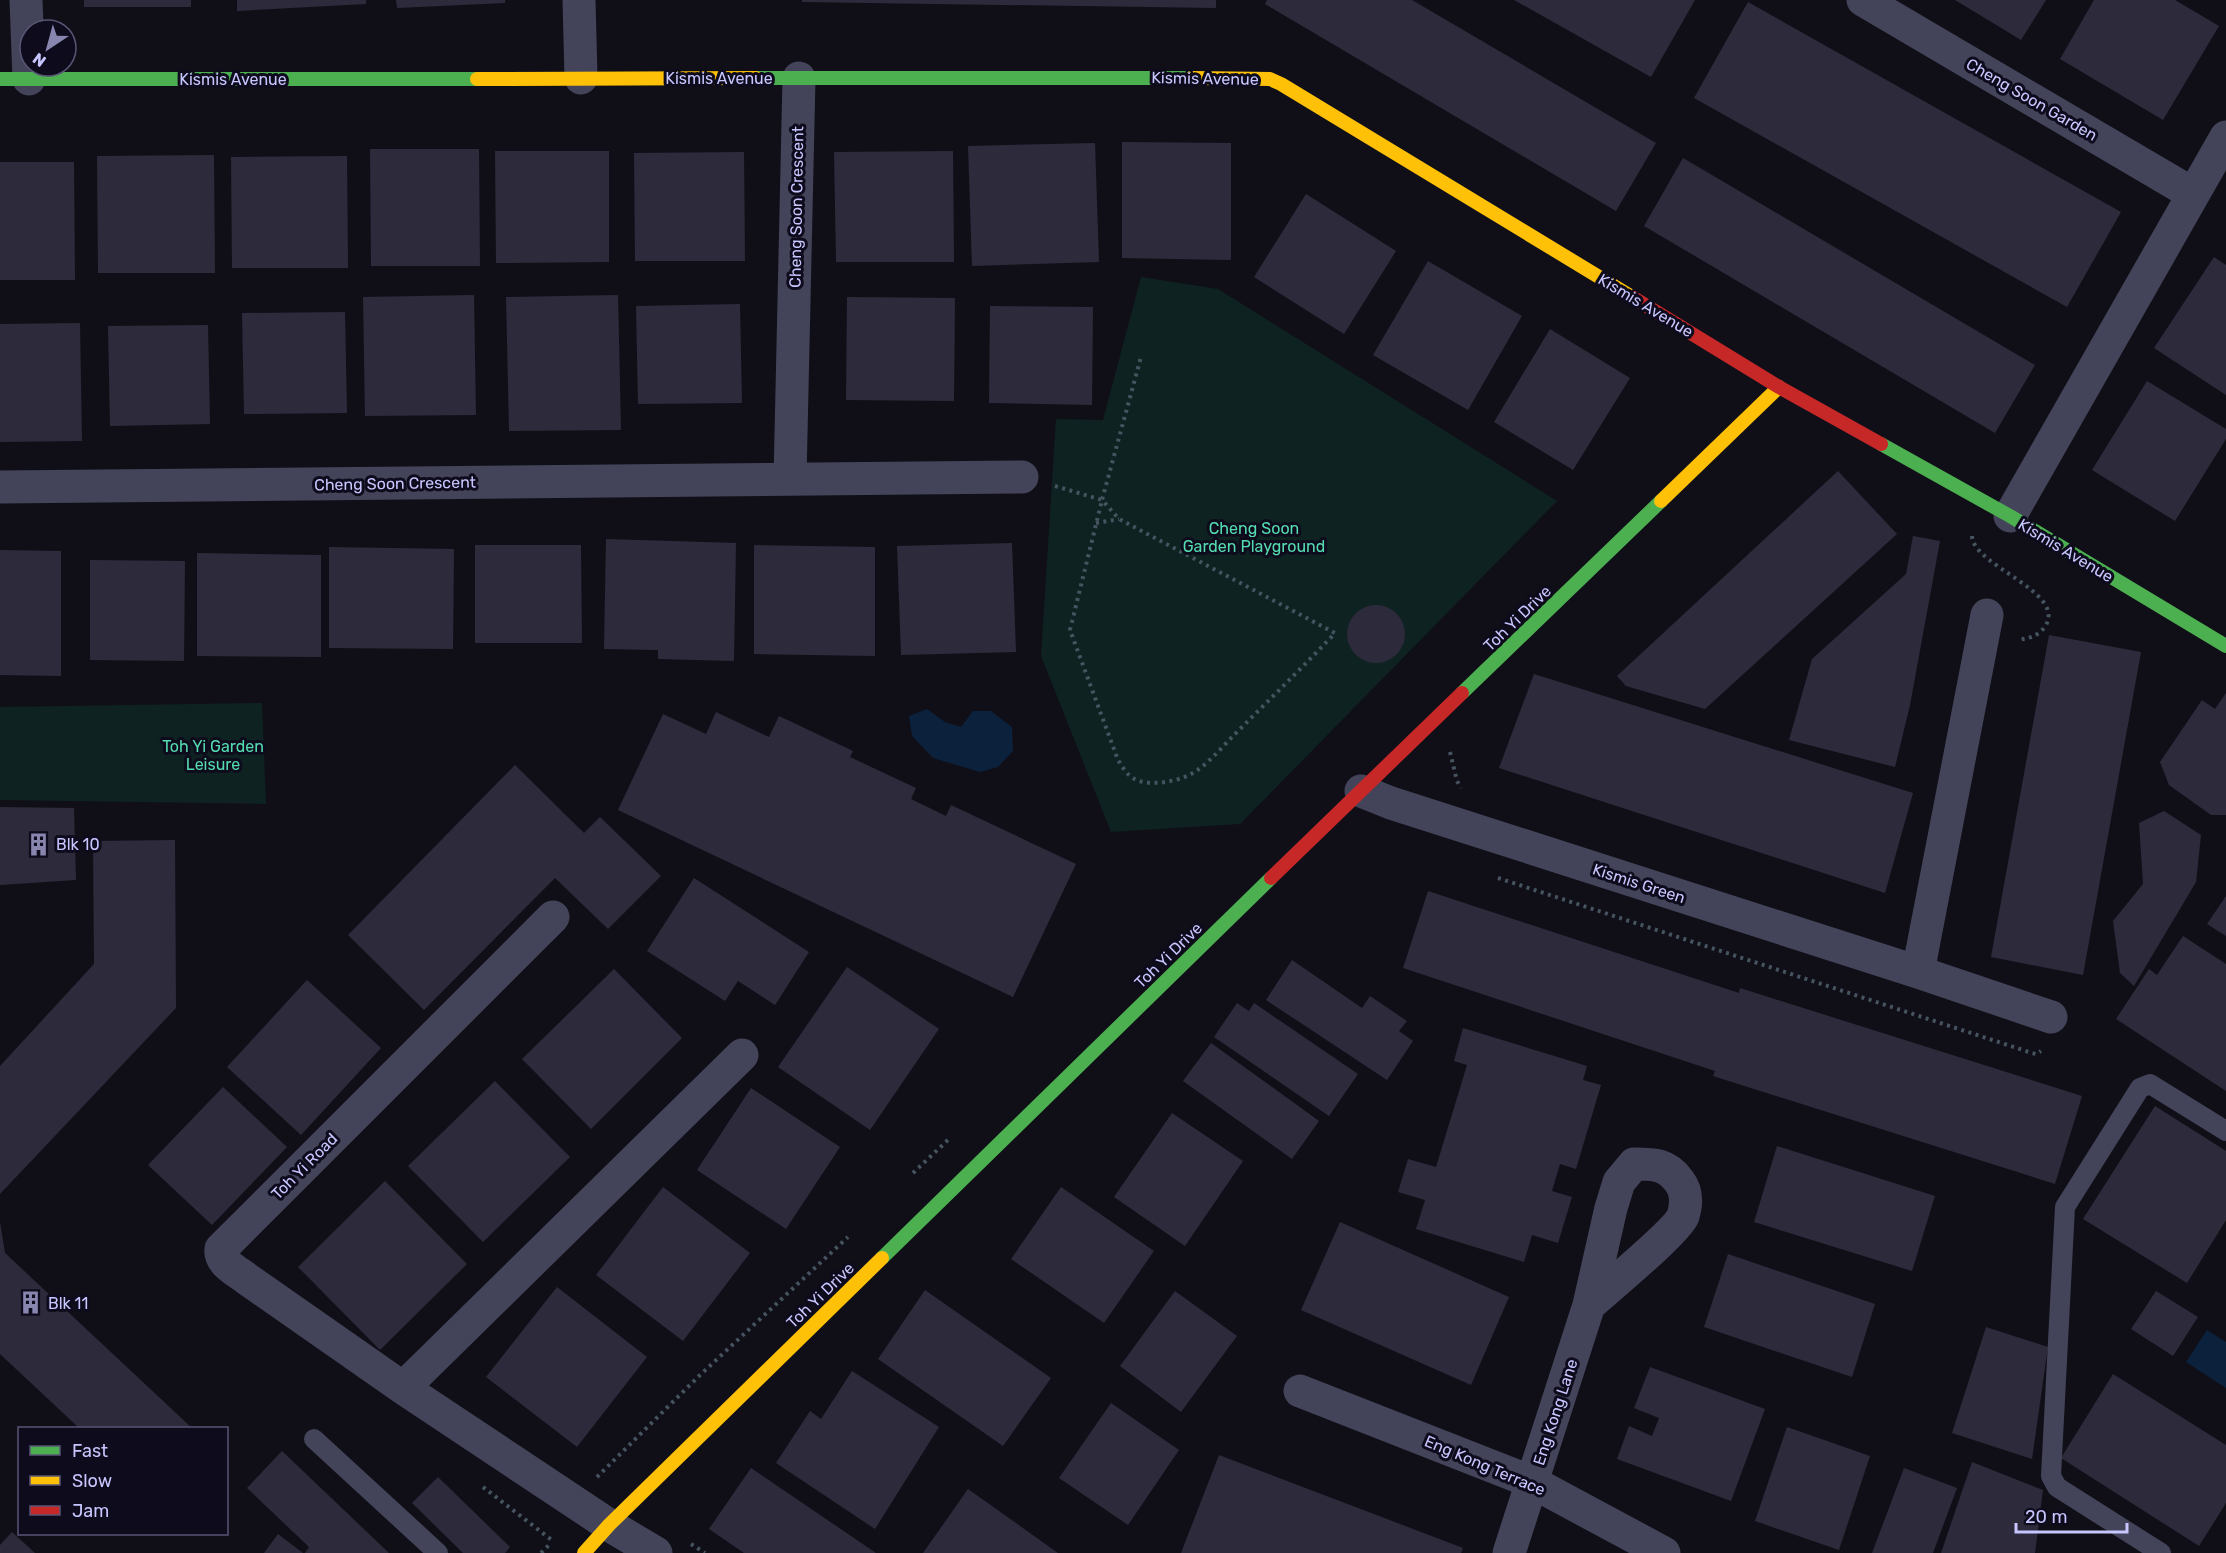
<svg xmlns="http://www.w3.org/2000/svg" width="2226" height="1553" viewBox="0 0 2226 1553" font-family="Rubik,sans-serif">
<rect width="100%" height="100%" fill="#100f18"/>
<path fill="#0e2222" d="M1141 277 1218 289 1557 501 1240 824 1111 832 1041 656 1056 419 1103 420Z
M262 703 266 804 0 800V707Z"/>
<path fill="#0c213b" d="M927 709 945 722 961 727 973 711H991L1012 727 1013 751 998 767 980 772 933 758 912 736 909 716Z
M2207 1330 2226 1342V1388L2186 1362Z"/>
<path fill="#2d2b3b" d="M84 0H191V7H84Z
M237 0H366V4L237 11Z
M396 0H505V3L397 8Z
M802 0H1216V8L802 2Z
M1267 0H1412L1656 143 1616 211 1265 4Z
M1514 0H1695L1651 77Z
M1955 0H2046L2021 40Z
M2094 0H2175L2219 26 2163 120 2060 59Z
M1748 2 2121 212 2067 307 1694 98Z
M1122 142 1231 143V260L1122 258Z
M1095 143 1099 262 972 266 968 146Z
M370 149H479L480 266H371Z
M495 151H609V262L496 263Z
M953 151 954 262H836L834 152Z
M744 152 745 261H635L634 153Z
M214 155 215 273H98L97 156Z
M347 156 348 268H232L231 157Z
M1683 158 2035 365 1995 433 1644 226Z
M0 162H74L75 280H0Z
M1306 194 1396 251 1344 334 1254 277Z
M2214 257 2226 265V395L2154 348Z
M1428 261 1522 316 1468 410 1373 355Z
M474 295 476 415 365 416 363 297Z
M618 295 621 430 509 431 506 297Z
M847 297 955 298 954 401 846 400Z
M740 304 742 403 638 404 636 306Z
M990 306 1093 307 1092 405 989 403Z
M345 312 347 413 244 414 242 313Z
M80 323 82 441 0 442V324Z
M208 325 210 424 110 426 108 326Z
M1550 329 1630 378 1573 470 1494 422Z
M2147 381 2226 429V439L2175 521 2092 470Z
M1838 471 1897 534 1705 709 1626 686 1617 676Z
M1913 536 1940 541 1910 705 1895 767 1789 740 1812 659 1906 574Z
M606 539 736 543 734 661 658 659V650L604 649Z
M1012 543 1016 652 901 655 897 546Z
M475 545H581L582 643H475Z
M754 545 875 547V656L754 654Z
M329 547 454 549 453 649 329 648Z
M0 550 61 551V676L0 675Z
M197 553 321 555V657L197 656Z
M90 560 185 561 184 661 90 660Z
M1347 634a29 29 0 1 1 58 0a29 29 0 1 1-58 0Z
M2049 635 2141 652 2083 975 1991 957Z
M1534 674 1913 793 1885 893 1499 768Z
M2226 693V815H2211L2169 785 2160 762 2202 700 2215 709Z
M716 712 769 737 779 716 853 751 850 757 916 788 911 799 946 816 951 805 1076 864 1013 997 618 810 663 714 706 734Z
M515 765 584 833 600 817 661 876 608 929 555 878 424 1010 348 935Z
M0 807 74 808 76 880 0 885Z
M2164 811 2201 835 2196 882 2134 986 2120 973 2113 921 2143 884 2139 823Z
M175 840 176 1008 0 1194V1066L94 964 93 841Z
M694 878 809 952 775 1005 738 981 725 1001 647 951Z
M1428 891 1739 993 1740 988 2082 1096 2055 1184 1713 1076 1715 1071 1403 968Z
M2226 896V936L2207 924Z
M2183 936 2226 964V1091L2116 1019 2149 969 2157 975Z
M1292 960 1362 1008 1370 996 1407 1021 1399 1031 1413 1041 1387 1080 1266 1000Z
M847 967 939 1029 870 1130 778 1067Z
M614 969 682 1038 591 1129 522 1059Z
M307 980 381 1048 301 1135 227 1067Z
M1237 1003 1249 1011 1254 1003 1358 1074 1329 1116 1214 1037Z
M1463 1028 1587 1066 1583 1080 1601 1085 1576 1169 1560 1164 1552 1191 1572 1197 1558 1243 1532 1235 1524 1262 1416 1229 1425 1200 1398 1192 1408 1159 1436 1167 1467 1065 1454 1061Z
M1211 1043 1319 1121 1292 1159 1183 1081Z
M495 1081 570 1157 483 1242 408 1166Z
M223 1087 287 1147 212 1225 148 1165Z
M751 1088 840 1147 786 1229 697 1170Z
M2155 1106 2226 1151V1220L2187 1283 2083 1219Z
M1172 1113 1243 1161 1185 1246 1114 1197Z
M1777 1146 1935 1196 1912 1271 1754 1222Z
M385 1181 467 1264 380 1350 298 1267Z
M663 1187 750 1253 683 1341 596 1275Z
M1061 1187 1154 1251 1104 1323 1011 1259Z
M0 1222 5 1253 192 1428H79L0 1354Z
M1340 1222 1509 1297 1471 1385 1301 1310Z
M1728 1254 1875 1304 1852 1377 1704 1327Z
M557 1287 647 1357 577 1447 486 1377Z
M925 1290 1051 1378 1003 1446 878 1359Z
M1175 1291 1237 1336 1181 1412 1120 1366Z
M2156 1291 2198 1317 2173 1356 2131 1329Z
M1986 1327 2048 1347 2032 1459 1952 1433Z
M1650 1367 1765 1409 1731 1501 1617 1459 1629 1426 1652 1436 1659 1418 1634 1408Z
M852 1371 939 1427 875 1529 776 1463 810 1411 821 1419Z
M2113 1374 2226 1445V1503L2199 1546 2061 1458Z
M1111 1403 1179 1450 1128 1525 1059 1478Z
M1787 1427 1870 1456 1839 1550 1755 1521Z
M282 1451 389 1553H305L309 1547 247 1488Z
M1219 1455 1463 1548 1461 1553H1181Z
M1972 1462 2043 1490 2035 1553H1941Z
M751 1468 876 1553H744L709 1529Z
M1904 1468 1957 1488 1933 1553H1872Z
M438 1477 510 1547 505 1553H463L412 1503Z
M968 1489 1058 1553H923Z
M12 1532 35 1553H0V1545Z
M278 1534 303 1553H264Z"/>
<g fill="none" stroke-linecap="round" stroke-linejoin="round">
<path stroke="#45545f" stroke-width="4" stroke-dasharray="3 4.5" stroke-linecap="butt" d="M1055 486 1102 500 1070 630 1118 760C1121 764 1125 772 1129 775 1141 787 1167 783 1182 778 1203 771 1219 750 1234 735 1268 701 1302 668 1335 633L1119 519 1102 500 1141 357
M1096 523 1119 519
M1972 536C1973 566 2065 591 2046 625 2039 636 2030 638 2018 640
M1450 752 1457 781 1461 788
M1498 878 2032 1053 2036 1054 2041 1051
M913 1173 949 1139
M597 1477 699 1376 848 1237
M483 1487 553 1541
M691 1544 705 1553
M541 1553 549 1545"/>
<path stroke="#434459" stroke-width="20" d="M314 1439 438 1553
M2161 1553 2057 1487 2051 1476 2065 1207 2140 1088 2150 1084 2226 1131"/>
<path stroke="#434459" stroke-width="33" d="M26 0 29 79
M579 0 581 78
M1863 0 2193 194
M790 479 799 78
M0 487 1022 477
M2010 516 2226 137
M1361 791 1391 803 1918 972 2051 1017
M553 917 221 1249C219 1263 237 1271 247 1279L403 1388 609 1525 656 1553
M1918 972 1987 615
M403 1388 742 1055
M1300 1391 1532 1482 1664 1553
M1509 1553 1589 1305 1611 1208 1619 1182 1634 1164C1654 1164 1667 1164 1679 1181 1687 1191 1687 1203 1683 1216 1677 1231 1606 1290 1589 1305"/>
<path stroke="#4caf50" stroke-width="14" d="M756 78H1191
M0 79H477
M1881 444 2010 516 2226 646
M1462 693 1661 501
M882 1258 1271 878"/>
<path stroke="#ffc107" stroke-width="14" d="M1191 78 1270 79 1281 84 1632 297
M477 79 756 78
M1661 501 1779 387
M584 1553 609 1525 882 1258"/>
<path stroke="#c62828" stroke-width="14" d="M1632 297 1779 387 1881 444
M1271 878 1462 693"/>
</g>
<defs>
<symbol id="building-bare" viewBox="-9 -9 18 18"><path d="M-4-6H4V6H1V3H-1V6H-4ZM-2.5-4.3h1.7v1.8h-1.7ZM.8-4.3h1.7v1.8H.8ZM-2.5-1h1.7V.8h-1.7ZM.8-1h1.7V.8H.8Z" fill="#8886ae" stroke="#0d0b1c" stroke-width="2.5" paint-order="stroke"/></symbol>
</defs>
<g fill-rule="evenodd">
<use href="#building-bare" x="22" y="828" width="33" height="33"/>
<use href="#building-bare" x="14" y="1286" width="33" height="33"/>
</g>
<g text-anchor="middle" stroke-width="6" stroke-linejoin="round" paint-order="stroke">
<g font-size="16" fill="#c8c6fe" stroke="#0d0b1c">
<text x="719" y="84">Kismis Avenue</text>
<text transform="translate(1205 78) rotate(1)" y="6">Kismis Avenue</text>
<text x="233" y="85">Kismis Avenue</text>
<text transform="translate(2032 99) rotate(30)" y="6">Cheng Soon Garden</text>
<text transform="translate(796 207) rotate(-89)" y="6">Cheng Soon Crescent</text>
<text transform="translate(1646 305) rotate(31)" y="6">Kismis Avenue</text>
<text transform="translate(395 483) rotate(-1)" y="6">Cheng Soon Crescent</text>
<text transform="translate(2066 550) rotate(31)" y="6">Kismis Avenue</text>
<text transform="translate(1517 618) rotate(-44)" y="6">Toh Yi Drive</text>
<text transform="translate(1639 883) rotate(18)" y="6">Kismis Green</text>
<text transform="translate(1168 955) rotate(-44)" y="6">Toh Yi Drive</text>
<text transform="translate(304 1166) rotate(-45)" y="6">Toh Yi Road</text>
<text transform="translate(820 1295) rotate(-44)" y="6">Toh Yi Drive</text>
<text transform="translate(1555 1412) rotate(-72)" y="6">Eng Kong Lane</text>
<text transform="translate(1485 1465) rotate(23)" y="6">Eng Kong Terrace</text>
</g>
<g font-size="16" fill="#54dcb0" stroke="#0d0b1c">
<text x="1254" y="534">Cheng Soon<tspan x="1254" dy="18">Garden Playground</tspan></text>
<text x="213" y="752">Toh Yi Garden<tspan x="213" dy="18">Leisure</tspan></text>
</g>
<g font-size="16" fill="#c8c6fe" stroke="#0d0b1c" text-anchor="start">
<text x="56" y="850">Blk 10</text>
<text x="48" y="1309">Blk 11</text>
</g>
</g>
<rect x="18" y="1427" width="210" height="108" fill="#0d0b1c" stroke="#585676" stroke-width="1.5"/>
<rect x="30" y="1446" width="30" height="9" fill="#4caf50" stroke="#585676" stroke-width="1.5"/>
<text x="72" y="1457" font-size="18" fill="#c8c6fe">Fast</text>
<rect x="30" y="1476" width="30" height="9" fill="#ffc107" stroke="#585676" stroke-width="1.5"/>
<text x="72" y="1487" font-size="18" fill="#c8c6fe">Slow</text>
<rect x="30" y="1506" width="30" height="9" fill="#c62828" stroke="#585676" stroke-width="1.5"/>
<text x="72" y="1517" font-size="18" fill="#c8c6fe">Jam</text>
<g transform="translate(48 48) rotate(216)"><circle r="28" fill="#0d0b1c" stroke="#585676" stroke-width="1.5"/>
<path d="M0-4.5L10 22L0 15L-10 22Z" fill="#8886ae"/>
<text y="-9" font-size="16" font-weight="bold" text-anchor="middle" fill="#c8c6fe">N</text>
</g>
<path d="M2016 1523v9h111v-9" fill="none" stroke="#c8c6fe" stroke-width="3"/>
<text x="2025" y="1523" font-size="18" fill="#c8c6fe" stroke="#0d0b1c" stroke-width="4.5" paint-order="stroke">20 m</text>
</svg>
